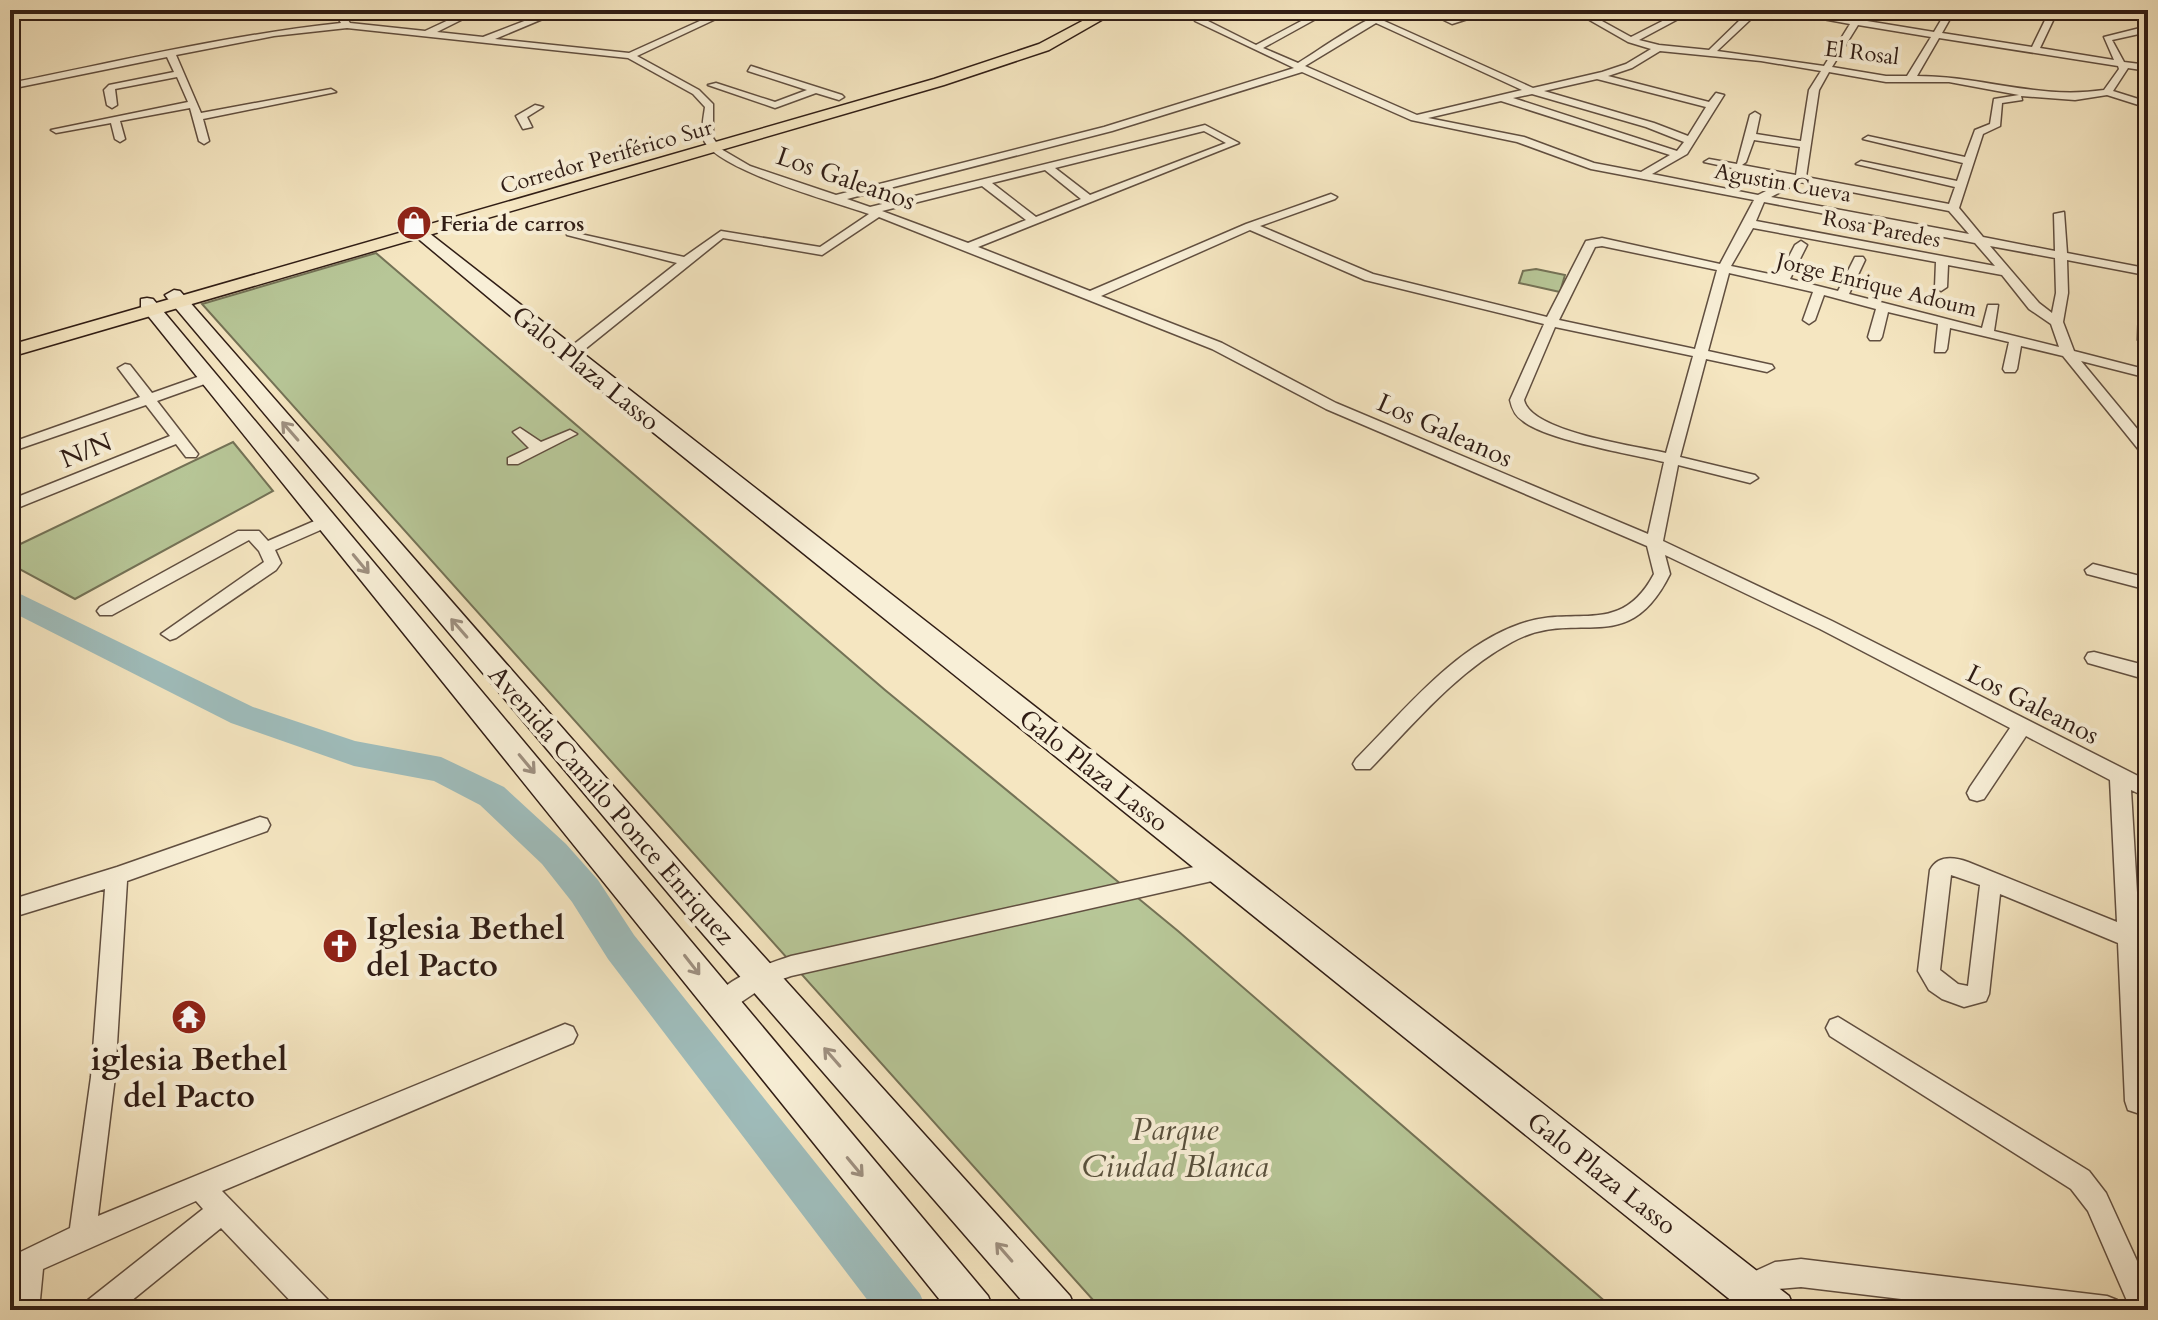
<svg xmlns="http://www.w3.org/2000/svg" width="2158" height="1320" viewBox="0 0 2158 1320" font-family="Cardo,serif">
<rect width="100%" height="100%" fill="#f5e6c1"/>
<filter id="stains"><feTurbulence type="fractalNoise" baseFrequency=".0025" numOctaves="4"/><feColorMatrix values="0 0 0 0 .2 0 0 0 0 .09 0 0 0 0 .02 0 0 0 .5 -.17"/></filter>
<radialGradient id="worn" r=".72"><stop offset=".6" stop-color="#630" stop-opacity="0"/><stop offset="1" stop-color="#630" stop-opacity=".3"/></radialGradient>
<path fill="#b7c697" stroke="#747256" stroke-width="2" d="M376 253 885 690 1178 931 1615 1310H1102L202 304Z
M1536 269 1565 275 1560 292 1519 283 1523 271Z
M233 442 273 491 75 599 10 564V549Z"/>
<g fill="none" stroke-linecap="round" stroke-linejoin="round">
<path fill="#9fbdbc" fill-rule="evenodd" d="M10 589 253 707 355 741 441 757 504 787 566 844 598 880 634 935 920 1294 927 1310H875L608 959 572 902 542 864 480 805 434 781 354 766 231 723 10 611Z"/>
<defs>
<path id="street" d="M333 10H341L350 23 425 31 470 10H481L437 32 483 37 553 10H564L495 39 629 53 724 10H735L637 56 699 90 713 104V138L721 149 750 166 836 195 1104 127 1294 68 1195 21V17L1209 10H1219L1204 19 1256 45 1322 10H1332L1263 48 1298 63C1321 49 1375 10 1396 10L1382 20 1533 88 1602 72 1626 64 1651 49 1628 42 1572 10H1582L1631 37 1684 10H1695L1639 40 1659 45 1709 50 1743 17 1746 10H1754L1750 20 1717 51 1824 66 1850 24 1774 10H1794L1853 19 1861 10 1865 13 1861 20 1934 32 1947 10H1955L1942 33 2032 47 2050 10H2058L2040 48 2114 60 2104 37 2148 26V32L2112 40 2124 62 2148 65V71L2128 68 2113 91 2148 102V108L2107 95 2075 100 2021 96 2022 100 2002 103 2000 126 1983 134 1959 208 1983 237 2055 251 2054 214 2064 212 2067 253 2140 267V243L2148 240V343L2138 340 2140 274 2067 260 2068 293 2063 322 2074 351 2148 370V378L2081 361 2148 442V456L2143 455 2063 356 2021 346 2017 369 2015 372H2005L2003 369 2009 342 1950 328 1947 349 1945 352H1935L1938 324 1888 312 1882 337 1880 340H1870L1868 337 1876 309 1824 295 1815 320 1809 324 1803 320 1813 292 1729 273 1708 351 1772 365 1774 368 1767 372 1706 359 1680 457 1755 475 1758 478 1750 483 1678 465 1663 541 1832 621 2148 781V798L2131 790 2148 1080 2146 1110 2137 1113 2128 1110 2125 1101 2118 943 2000 894 1989 994 1986 1001 1964 1007 1942 999 1929 990 1918 971 1930 870C1938 855 1954 857 1968 862L2117 922 2110 780 2026 736 1984 799 1977 801 1970 799 1967 793 1970 787 2010 728 1820 629 1665 555 1670 574C1627 661 1577 606 1512 642 1456 672 1413 725 1370 769H1356L1353 764 1356 759C1404 711 1454 647 1520 624 1575 604 1620 638 1654 574L1647 546 1326 409 1212 349 879 217 822 255 723 238 574 358H564V352L677 263 567 235V231L684 257 721 231 820 247 869 214C838 203 711 169 703 138 701 129 704 115 705 107L693 94 628 58 347 28 274 36 176 55 201 113 331 89 336 92 203 119 209 141 204 144 199 141 190 108 120 121 125 139 120 142 115 139 111 123 56 133 51 130 188 102 177 77 115 89 117 105 112 108 107 105 104 90 109 85 174 72 167 57 10 89V83C121 61 229 35 341 23ZM1376 23 1522 90 1417 115 1305 66ZM1858 25 1931 37 1907 76H1886L1832 67ZM1939 38 2118 66 2119 69 2104 90C2038 100 1982 76 1917 76ZM1660 51 1761 61 1821 71 1809 90 1801 141 1756 134 1760 115 1755 112 1750 115 1737 164 1709 159 1704 162 1788 180 1758 195 1652 174 1687 154 1724 95 1716 93 1709 102 1608 76 1632 68ZM1302 72 1411 120 1517 142 1591 169 1754 200 1720 264 1602 238 1586 241 1547 317 1373 274 1260 226 1335 199 1337 197 1331 194 1246 224 1090 291 978 247 1239 143 1205 125 870 207 847 199 1112 131ZM1829 72 1886 82H1949L2019 95 1994 99 1990 124 1975 130 1965 157 1868 136 1863 139 1963 163 1957 181 1861 161 1856 164 1955 187 1949 204 1806 177 1819 90ZM1597 79 1706 107 1688 136 1654 123 1544 91ZM1532 94 1646 127 1684 142 1677 151 1513 98ZM1501 101 1670 155 1641 172 1594 163 1524 137 1428 118ZM1204 131 1226 143 1090 195 1055 168ZM1754 140 1800 147 1796 175 1742 165 1746 162ZM1045 170 1081 199 1036 217 992 183ZM1800 182 1949 211 1969 234 1771 197ZM982 186 1026 220 968 243 882 211ZM1764 202 1975 243 1995 266 1756 221ZM1753 228 1936 262 1935 287 1941 291 1947 287 1948 265 2002 275 2029 309 2051 324 2059 347 1994 331 1998 305H1988L1982 328 1849 294 1865 260 1863 257H1855L1838 291 1790 279 1807 245 1801 241 1795 245 1779 276 1731 266ZM1250 230 1365 280 1544 324 1510 400C1512 409 1515 416 1523 421 1546 440 1631 454 1664 462L1648 534 1336 403 1222 343 1101 296ZM1602 246 1717 270 1695 349 1559 320 1595 247ZM1990 246 2055 258 2056 293 2052 313 2039 303ZM1555 327 1693 356 1666 453C1636 446 1531 432 1524 400ZM1951 875 1980 885 1968 986 1958 984 1940 970Z
M622 10H633L640 14 636 17Z
M1423 10H1434L1453 18 1473 13 1477 16 1452 24Z
M751 66 842 95 844 97 839 100 816 93 775 108 708 85 716 83 775 102 807 90 748 71Z
M535 105 543 107 527 117 532 127 523 129 516 116Z
M125 364 130 365 152 393 203 375H213V381L157 401 198 454 196 457H186L176 444 10 511V500L170 436 146 405 10 452V443L140 397 118 368Z
M520 428 541 442 570 430 577 434 518 464H508V458L529 448 513 432Z
M326 516 334 521 332 525 275 550 281 563 276 570 176 638 170 640 161 634 264 562 259 551 249 540 112 615H100L97 611 100 607 238 531H259L268 541Z
M2093 564 2148 578V590L2087 574 2085 570Z
M2094 652 2148 666V680L2088 663 2085 658 2088 653Z
M260 817 267 819 270 825 267 831 127 881 115 1077 98 1216 565 1024 573 1027 577 1035 573 1043 222 1191 328 1300 332 1310H299L221 1228 120 1310H84L88 1300 203 1209 196 1201 43 1269 39 1310H11L14 1283 10 1285V1257L70 1228 91 1077 105 889 10 918V900L117 867Z
M1221 861 1228 864 1232 870 1228 876 1221 879 791 976 768 984 722 1015 714 1012 710 1004C722 979 767 964 791 956Z
M1838 1017 2089 1171 2106 1193 2148 1285V1310H2131L2088 1211 2071 1189 1830 1036 1826 1028 1830 1020Z
M1801 1259 2107 1296 2117 1300 2121 1310H1993L1801 1287 1777 1289 1748 1303 1738 1299 1734 1289 1738 1279 1775 1262Z"/>
<path id="secondary" d="M415 222 1789 1296 1795 1310H1743L562 359 409 231V223Z
M174 290 180 291 712 899 1070 1296 1076 1310H1030L690 919 168 299 165 295Z
M147 298 153 299 988 1296 994 1310H948L141 307V299Z"/>
<path id="primary" d="M1103 10H1119L1049 50 944 85 10 357V345L934 79 1039 44Z"/>
</defs>
<use href="#street" stroke="#614f40" stroke-width="3"/>
<use href="#secondary" stroke="#301d15" stroke-width="3"/>
<use href="#primary" stroke="#301d15" stroke-width="3"/>
<use href="#street" fill="#f8efd7" fill-rule="evenodd"/>
<use href="#secondary" fill="#f8efd7" fill-rule="evenodd"/>
<use href="#primary" fill="#f5e6c1" fill-rule="evenodd"/>
</g>
<defs><path id="oneway-shaft" d="M-6 0H5M1.5-3L5.5 0L1.5 3" fill="none" stroke-width="1.6" stroke-linecap="round" stroke-linejoin="round" transform="scale(2)"/></defs>
<g stroke="#9e9080">
<use href="#oneway-shaft" transform="translate(290 431) rotate(-131)"/>
<use href="#oneway-shaft" transform="translate(361 564) rotate(50)"/>
<use href="#oneway-shaft" transform="translate(459 628) rotate(-131)"/>
<use href="#oneway-shaft" transform="translate(527 764) rotate(50)"/>
<use href="#oneway-shaft" transform="translate(692 965) rotate(52)"/>
<use href="#oneway-shaft" transform="translate(832 1057) rotate(-131)"/>
<use href="#oneway-shaft" transform="translate(855 1167) rotate(50)"/>
<use href="#oneway-shaft" transform="translate(1004 1252) rotate(-131)"/>
</g>
<defs>
<symbol id="shop-disc" viewBox="-11 -11 22 22"><circle r="9.5" fill="#8f2418" stroke="#f8efd7"/><path d="M-5-2.5h2.3a2.7 3.5 0 0 1 5.4 0H5L5.5 6h-11ZM-1.5-2.5h3a1.5 2.3 0 0 0-3 0Z" fill="#fff"/></symbol>
<symbol id="church-disc" viewBox="-11 -11 22 22"><circle r="9.5" fill="#8f2418" stroke="#f8efd7"/><path d="M-1.2-6h2.4v3.5h3.3v2.4h-3.3V6h-2.4V-.1h-3.3v-2.4h3.3Z" fill="#fff"/></symbol>
<symbol id="temple-disc" viewBox="-11 -11 22 22"><circle r="9.5" fill="#8f2418" stroke="#f8efd7"/><path d="M0-6L5-2H3V0L6.5 2.5H4V6H1.5V3h-3V6H-4V2.5H-6.5L-3 0V-2H-5Z" fill="#fff"/></symbol>
</defs>
<g fill-rule="evenodd">
<use href="#shop-disc" x="394" y="203" width="40" height="40"/>
<use href="#church-disc" x="320" y="926" width="40" height="40"/>
<use href="#temple-disc" x="169" y="997" width="40" height="40"/>
</g>
<g text-anchor="middle" stroke-width="8" stroke-linejoin="round" paint-order="stroke">
<g font-size="22" fill="#301d15" stroke="#f8efd7">
<text transform="translate(1862 52) rotate(7)" y="8">El Rosal</text>
<text transform="translate(606 156) rotate(-16)" y="8">Corredor Periférico Sur</text>
<text transform="translate(1783 182) rotate(10)" y="8">Agustin Cueva</text>
<text transform="translate(1882 228) rotate(11)" y="8">Rosa Paredes</text>
<text transform="translate(1877 284) rotate(14)" y="8">Jorge Enrique Adoum</text>
</g>
<g font-size="22" font-weight="bold" fill="#301d15" stroke="#f8efd7" text-anchor="start">
<text x="440" y="231">Feria de carros</text>
</g>
<g font-size="26" fill="#301d15" stroke="#f8efd7">
<text transform="translate(846 178) rotate(19)" y="9">Los Galeanos</text>
<text transform="translate(586 368) rotate(39)" y="9">Galo Plaza Lasso</text>
<text transform="translate(1445 430) rotate(24)" y="9">Los Galeanos</text>
<text transform="translate(86 450) rotate(-22)" y="9">N/N</text>
<text transform="translate(2033 704) rotate(27)" y="9">Los Galeanos</text>
<text transform="translate(1094 770) rotate(38)" y="9">Galo Plaza Lasso</text>
<text transform="translate(612 805) rotate(49)" y="9">Avenida Camilo Ponce Enriquez</text>
<text transform="translate(1602 1173) rotate(38)" y="9">Galo Plaza Lasso</text>
</g>
<g font-size="32" font-weight="bold" fill="#301d15" stroke="#f8efd7" text-anchor="start">
<text x="366" y="939">Iglesia Bethel<tspan x="366" dy="37">del Pacto</tspan></text>
<text x="189" y="1070" text-anchor="middle">iglesia Bethel<tspan x="189" dy="37">del Pacto</tspan></text>
</g>
<g font-size="32" font-style="italic" fill="#58503c" stroke="#f8efd7">
<text x="1175" y="1140">Parque<tspan x="1175" dy="37">Ciudad Blanca</tspan></text>
</g>
</g>
<rect width="2158" height="1320" fill="none" stroke="#f5e6c1" stroke-width="40"/>
<rect x="12" y="12" width="2134" height="1296" fill="none" stroke="#301d15" stroke-width="4"/>
<rect x="20" y="20" width="2118" height="1280" fill="none" stroke="#301d15" stroke-width="2"/>
<rect width="100%" height="100%" filter="url(#stains)"/>
<rect width="100%" height="100%" fill="url(#worn)"/>
</svg>
